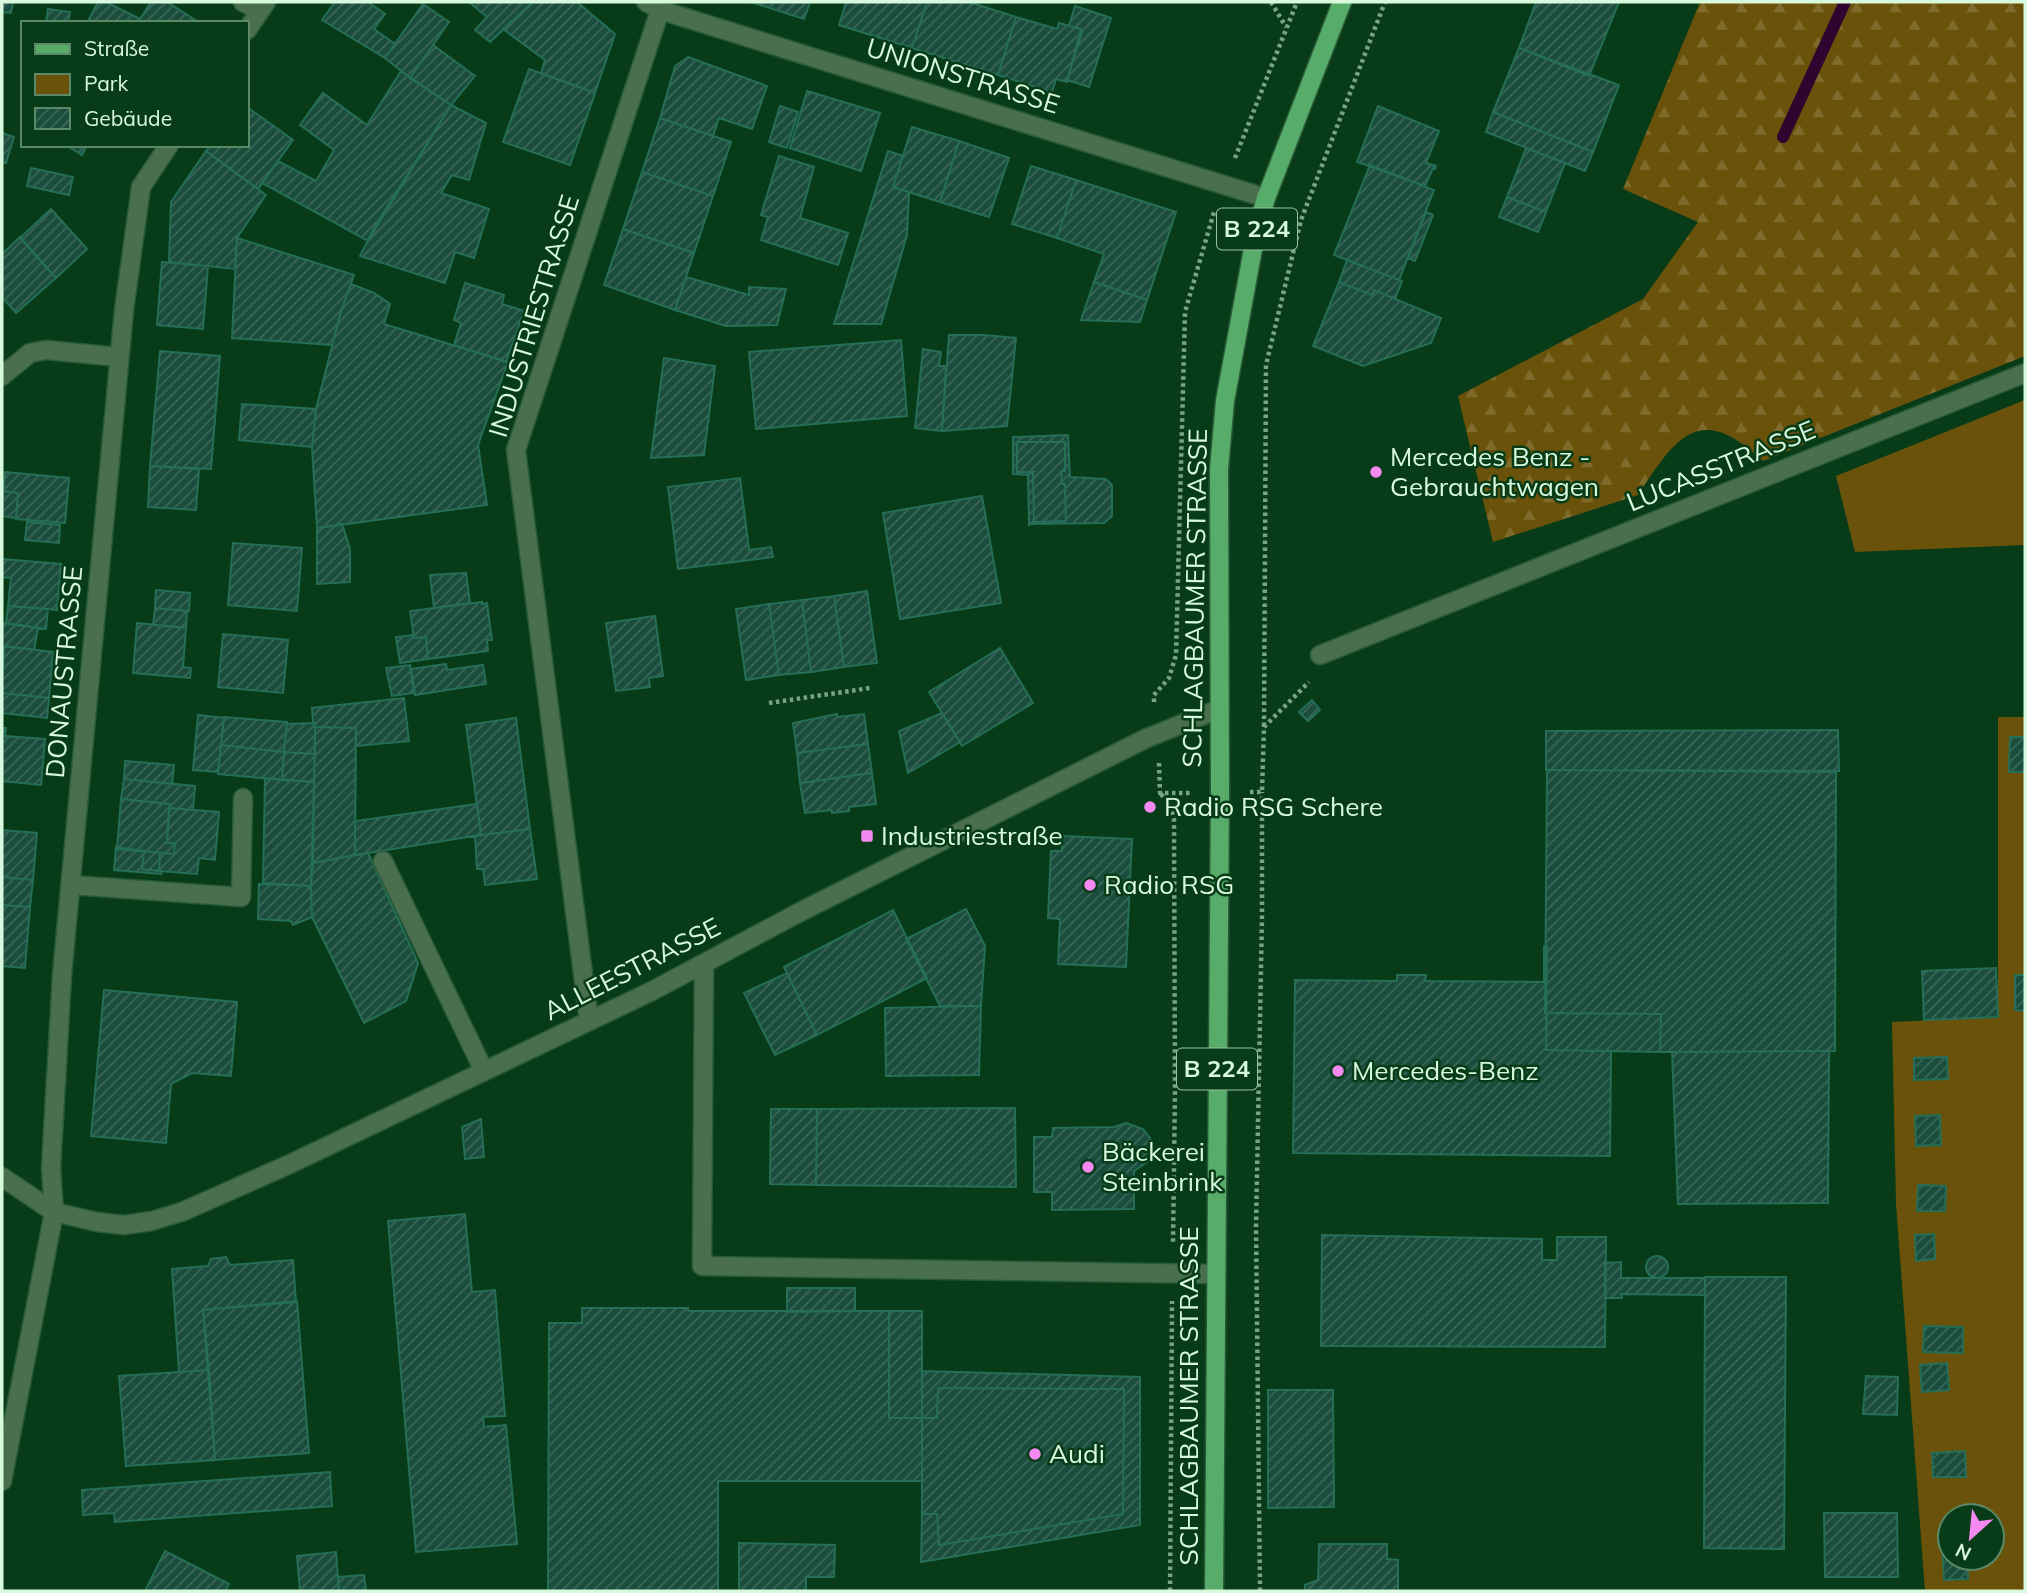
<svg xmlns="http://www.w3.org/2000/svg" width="2027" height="1593" viewBox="0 0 2027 1593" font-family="Mulish,sans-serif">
<defs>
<pattern id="forest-firs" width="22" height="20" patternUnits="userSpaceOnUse" patternTransform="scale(1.75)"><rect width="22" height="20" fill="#6a520a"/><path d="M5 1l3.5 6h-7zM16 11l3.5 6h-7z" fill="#7f6c2d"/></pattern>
<pattern id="building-hatch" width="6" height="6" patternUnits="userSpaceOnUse" patternTransform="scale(1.75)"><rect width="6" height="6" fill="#1b4d3d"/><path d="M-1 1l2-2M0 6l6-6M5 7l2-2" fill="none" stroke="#3b6758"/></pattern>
</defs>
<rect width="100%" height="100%" fill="#083c18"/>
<path fill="url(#forest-firs)" d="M1700 2H2025V356L1763 461C1700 402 1677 435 1638 495L1493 542 1458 396 1643 299 1698 222 1623 189Z"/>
<path fill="#6a520a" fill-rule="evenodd" d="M2025 400V545L1855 552 1836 476Z
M1998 717H2025V1591H1925L1896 1204 1892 1022 1998 1017ZM1950 1516H1992V1558H1950Z"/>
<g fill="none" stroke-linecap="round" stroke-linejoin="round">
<path stroke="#2f042f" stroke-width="12" d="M1783 137 1845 2"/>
</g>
<path fill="url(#building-hatch)" stroke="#256e57" stroke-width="2" d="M2 2H13L11 13 2 12Z
M98 2H106L140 19 151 2H167L200 23H96L89 19Z
M335 2H368L385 14 374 29 395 44 385 58 322 20Z
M469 2H533L490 42 475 30 487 17Z
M533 2H577L615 34 595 93 541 73 545 60 503 29Z
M751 2H810L804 19Z
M846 2H927L912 48 839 25Z
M927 2H969L1016 17 998 75 912 48Z
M1536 2H1619L1589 76 1519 48Z
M423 4 449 22 410 78 385 58Z
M1075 6 1111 18 1089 87 1067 80 1082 32 1081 29 1069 26Z
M48 9 70 12 68 23H46Z
M1016 17 1057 29 1059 23 1081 29 1067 82 1056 79 1052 92 998 75Z
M433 45 475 76 451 105 410 78Z
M1519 48 1619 85 1593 152 1493 112Z
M688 57 767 86 752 129 719 118 713 136 660 118 675 66Z
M529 69 595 93 570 165 503 142Z
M401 71 451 105 368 241 262 183 278 161 316 181 334 150 300 125 323 93 367 125Z
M807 91 880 113 861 171 790 148Z
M451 105 486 123 469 180 452 175 441 193 489 209 474 258 455 252 445 283 360 256 374 228Z
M780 106 798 112 787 148 769 142Z
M1378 106 1439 131 1426 163 1436 166 1435 169 1433 168 1425 186 1357 162Z
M247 107 293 140 258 189 206 151 211 145H247Z
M1493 112 1593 152 1585 171 1486 132Z
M660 118 731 142 713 196 642 172Z
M912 127 959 141 940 202 893 187Z
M2 133 14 137 6 163 2 162Z
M959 141 1009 158 989 217 940 202Z
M66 145H87L82 155Z
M1526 148 1565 163 1546 212 1507 197Z
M206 151 266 195 237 238 235 269 169 262 171 202Z
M888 151 903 156 893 187 909 192 907 235 881 324H834Z
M779 156 814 167 800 218 848 233 838 265 761 240 768 217 761 215Z
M1370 165 1434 190 1399 280 1334 255Z
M1031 166 1076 180 1057 238 1012 224Z
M31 168 73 177 69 195 27 186Z
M642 172 713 196 694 253 623 229Z
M1076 180 1176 212 1147 300 1094 282 1104 254 1057 238Z
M1507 197 1546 212 1538 232 1499 217Z
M51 209 87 249 56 278 20 238Z
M1426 212 1433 215 1415 261 1408 258Z
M623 229 694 253 675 310 604 285Z
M20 237 56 278 16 313 2 297V254Z
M237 238 354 275 341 311 332 345 232 338Z
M1347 260 1402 281 1395 299 1374 290 1372 295 1339 282Z
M162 262 208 266 203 329 157 325Z
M686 277 749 295V287L786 289 777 325 726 326 675 310Z
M1094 282 1147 300 1140 322 1081 320Z
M1339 282 1372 295 1374 290 1441 318 1431 343 1363 366 1313 346Z
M465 283 504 295 502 304 524 311 506 362 454 345 461 323 454 320Z
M351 284 374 293 390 304 384 324 508 362 478 445 487 505 317 528 312 447 316 409 341 311Z
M949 335H984L1016 338 1007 426 942 431Z
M901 340 907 416 756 429 749 352Z
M923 349 941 352 939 366H946L942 431 915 428Z
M160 351 220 356 211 469 150 466Z
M664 358 715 366 704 455 651 458Z
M242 404 316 409 312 447 239 440Z
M1068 435 1070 477 1106 479 1112 485V516L1104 523 1030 524 1034 522 1066 521 1065 484H1062L1061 471H1065V442H1017V472H1033L1028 475 1013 474V437Z
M1017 442H1065V471H1061L1062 484H1065L1066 521 1034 522 1033 472H1017Z
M150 466 199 469 196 510 148 507Z
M5 472 69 478 65 523 16 519 18 493 3 491Z
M1033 472 1034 522 1029 525 1028 475Z
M740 478 749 550 771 547 773 557 678 569 668 487Z
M3 491 18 493 16 518 2 516Z
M982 496 1001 603 900 619 883 513Z
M27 522 60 525 59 543 25 540Z
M342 524 350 549V582L317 584V528Z
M233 543 302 548 297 611 228 605Z
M2 559 61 564 57 610 8 606 11 578 2 577Z
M466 573 470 603 434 608 430 575Z
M156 590 190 593 189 611 155 608Z
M867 591 877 663 844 667 834 596Z
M834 596 844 667 811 672 802 600Z
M802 600 811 672 779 675 769 604Z
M482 602V604L487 603 492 640H487L488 651 428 659 426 637 414 638 410 611Z
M769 604 779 675 746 680 736 609Z
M8 606 48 609 46 629 6 623Z
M155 608 187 611 186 628 153 625Z
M655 616 663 676 649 678 650 687 616 691 606 623Z
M2 623 38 628 34 650 2 646Z
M137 623 186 628 183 667 191 668 190 678 133 673Z
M223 634 288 640 283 693 218 687Z
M413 635 414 638 426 637 428 659 400 663 396 637Z
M4 646 53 652 49 698 2 693Z
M1000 648 1033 703 962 746 929 692Z
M446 664 447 670 483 665 486 684 415 695 411 669Z
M410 665 414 693 392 696 386 668Z
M2 693 49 698 47 718 2 713Z
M404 698 409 741 356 746V728L315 727 313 723 312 708Z
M1312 700 1320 710 1308 721 1299 712Z
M942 713 960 742 908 773 899 731Z
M837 714V717L864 714 868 744 797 753 793 723Z
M198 715 224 718 218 772 193 770Z
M224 717 287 722 284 752 221 745Z
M516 718 530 829 481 835 466 725Z
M315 723V754L284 752 287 724Z
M315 727 356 728 355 855 313 863Z
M2 728H6L5 736 45 739 41 785 2 781Z
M1838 730 1839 771 1546 770V731Z
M2010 737H2025V772H2009Z
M868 744 872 773 800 783 797 753Z
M221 745 284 752 282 780 218 774Z
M284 752 315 754 314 782 282 780Z
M125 761 174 765 172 784 124 779Z
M1547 770 1836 772 1835 1051 1660 1052 1661 1014 1545 1013Z
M872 773 876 804 849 807V811L832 813V810L805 813 800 783Z
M265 778 314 782 311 886 263 883Z
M124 779 195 786 193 810 169 808 170 804 121 799Z
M121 799 170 804 167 843H175L174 854 117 849Z
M477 804 481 835 355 855V821Z
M169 808 219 812 215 860 199 858 197 874 159 871 160 853 174 854 175 843H167Z
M530 829 537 879 485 885 483 869H477L475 836Z
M2 830 37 833 33 880 2 877Z
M1062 836 1132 839 1126 967 1058 964 1060 919 1048 918 1051 851H1062Z
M116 847 144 851 142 869 162 871 161 874 114 870Z
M144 851 160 853 159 871 142 869Z
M368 853 418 963 406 1001 364 1023 312 917 311 886 313 863Z
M2 877 33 880 30 907 2 905Z
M259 884 311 886 312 917 293 925 291 921 258 919Z
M2 905 30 907 25 968 2 966Z
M966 909 985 946 981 1006H940L906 939Z
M893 910 927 978 817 1035 784 967Z
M1544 946H1547L1546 1050 1611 1051 1610 1156 1293 1153 1295 980 1397 981V975H1426L1425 981 1544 982Z
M1996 968 1998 1017 1924 1020 1922 971Z
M787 973 817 1035 775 1055 744 993Z
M2015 975H2025V1011L2015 1010Z
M104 990 237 1002 231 1076 192 1073 171 1084 166 1143 91 1136Z
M981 1006 979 1075 886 1076 885 1008Z
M1547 1013 1661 1014 1660 1052 1546 1050Z
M1829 1051 1828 1203 1678 1204 1672 1052Z
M1947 1057 1948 1079 1914 1080V1058Z
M1015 1108 1016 1187 816 1185 817 1109Z
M771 1109H817L816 1185 770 1184Z
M1940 1115 1941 1145 1916 1146 1915 1116Z
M481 1119 484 1157 465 1159 462 1127Z
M1126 1123 1143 1129 1150 1138 1152 1147 1147 1162 1134 1171V1209L1052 1210V1192H1034V1137H1052L1053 1128 1114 1127Z
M1918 1185 1946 1186 1945 1211H1917Z
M465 1214 472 1292 495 1290 505 1416 483 1417 484 1427 506 1425 517 1544 416 1552 388 1221Z
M1934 1234 1935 1259 1916 1261 1915 1235Z
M1322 1235 1542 1239V1260H1557V1237H1606L1605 1347 1321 1346Z
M1646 1267a11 11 0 1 1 22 0a11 11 0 1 1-22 0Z
M226 1257 230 1265 293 1260 296 1302 203 1310 209 1370 179 1372 172 1269 208 1266 211 1259Z
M1621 1262V1278H1705V1295L1621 1294 1622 1298H1605V1263Z
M1705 1277H1786L1784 1549 1704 1548Z
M787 1288H855V1311L787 1312Z
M297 1301 309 1453 215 1460 203 1310Z
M582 1308H688V1311H889V1418H922V1481H718V1591H548L549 1323H582Z
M889 1311H922V1418H889Z
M1924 1326 1963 1327V1353L1923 1352Z
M1947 1363 1949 1390 1922 1392 1920 1365Z
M209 1370 215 1460 126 1466 119 1376Z
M922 1371 1140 1377V1525L921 1562 922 1514H937L939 1545 1123 1514 1124 1389 938 1388 937 1418H922Z
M1866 1376 1898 1377 1897 1415 1863 1414Z
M938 1388 1124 1389 1123 1514 939 1545 937 1514H922V1418H937Z
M1268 1390H1333L1334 1507 1268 1508Z
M1965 1451 1966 1477H1933L1932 1453Z
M330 1472 332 1506 115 1522 114 1513 83 1515 82 1490Z
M1824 1513H1897L1898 1577H1825Z
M1950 1539V1558H1967L1968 1579 1944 1580 1942 1540Z
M739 1543 835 1545 834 1577H806V1591H739Z
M1319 1544H1387V1559L1398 1560V1591H1305V1585L1318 1580Z
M165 1551 229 1584 225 1591H145Z
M336 1552 339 1591H300L297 1556Z
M364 1575 366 1591H339L338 1577Z"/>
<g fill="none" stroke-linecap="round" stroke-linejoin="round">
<defs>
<path id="minor" d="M243 2 260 11
M646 2 660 10 1266 198
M247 30 266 2
M2 376 30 353 46 350 119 357
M1320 655 2025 373
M383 861 484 1071
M71 885 241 897 243 798
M704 963 702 1266 1216 1274
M589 1021 516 450 660 10
M2 1177 54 1212 97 1222 124 1225 152 1221 184 1211 290 1164 652 991 800 912 1147 738 1219 709
M2 1481 54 1212 51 1168 62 975 124 310 141 187 169 145"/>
<path id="major" d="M1214 1591 1220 793 1219 469 1225 401 1255 238 1266 198 1342 2"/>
</defs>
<use href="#minor" stroke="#295a37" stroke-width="21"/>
<use href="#major" stroke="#295a37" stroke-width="21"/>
<path stroke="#7aa383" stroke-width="4.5" stroke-dasharray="3.5 3.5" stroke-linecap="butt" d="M1271 2 1286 27
M1235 158 1297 2
M1154 702V695L1169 678 1176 655 1185 312 1214 212
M769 703 870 688
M1264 726 1266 365 1301 220 1385 2
M1159 763 1160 793H1192
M1250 792H1262L1264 727 1309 682
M1161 794 1170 805 1174 819 1175 1090 1173 1243
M1170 1591 1172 1301
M1260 1591 1256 1227 1262 917V792"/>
<use href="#minor" stroke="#496f4f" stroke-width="18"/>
<use href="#major" stroke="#58ac6a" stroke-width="18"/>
</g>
<g fill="#f489f0" stroke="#083c18" stroke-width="2.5">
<circle cx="1376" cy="472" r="7"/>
<circle cx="1150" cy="807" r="7"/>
<rect x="860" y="829" width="14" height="14" rx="3.5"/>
<circle cx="1090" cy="885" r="7"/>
<circle cx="1338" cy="1071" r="7"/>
<circle cx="1088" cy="1167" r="7"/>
<circle cx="1035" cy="1454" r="7"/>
</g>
<g text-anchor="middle" stroke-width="5" stroke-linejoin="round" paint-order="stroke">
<g fill="#083c18" stroke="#9ac0a1" stroke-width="2">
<rect x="1217" y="208.5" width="80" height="41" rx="5"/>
<rect x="1177" y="1048.5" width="80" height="41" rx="5"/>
</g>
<g font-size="24" font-weight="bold" fill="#d8f9dc">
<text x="1257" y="237">B 224</text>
<text x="1217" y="1077">B 224</text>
</g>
<g font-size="26" fill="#d8f9dc" stroke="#083c18">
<text transform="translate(963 76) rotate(17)" y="9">UNIONSTRASSE</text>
<text transform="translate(534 316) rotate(-73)" y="9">INDUSTRIESTRASSE</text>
<text transform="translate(1721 466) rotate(-22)" y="9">LUCASSTRASSE</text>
<text transform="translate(1195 598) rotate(-89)" y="9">SCHLAGBAUMER STRASSE</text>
<text transform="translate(64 672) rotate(-85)" y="9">DONAUSTRASSE</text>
<text transform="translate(632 969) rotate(-27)" y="9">ALLEESTRASSE</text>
<text transform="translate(1189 1396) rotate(-90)" y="9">SCHLAGBAUMER STRASSE</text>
</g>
<g font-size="26" fill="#d8f9dc" stroke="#083c18" text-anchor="start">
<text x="1390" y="466">Mercedes Benz -<tspan x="1390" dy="30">Gebrauchtwagen</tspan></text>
<text x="1164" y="816">Radio RSG Schere</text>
<text x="881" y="845">Industriestraße</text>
<text x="1104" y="894">Radio RSG</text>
<text x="1352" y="1080">Mercedes-Benz</text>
<text x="1102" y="1161">Bäckerei<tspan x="1102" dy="30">Steinbrink</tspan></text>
<text x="1049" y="1463">Audi</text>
</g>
</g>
<rect width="2027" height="1593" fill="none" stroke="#d8f9dc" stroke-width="7"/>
<rect x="21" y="21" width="228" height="126" fill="#083c18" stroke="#5b8866" stroke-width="2"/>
<rect x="35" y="44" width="35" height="10" fill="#58ac6a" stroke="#5b8866" stroke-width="2"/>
<text x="84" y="56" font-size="21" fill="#d8f9dc">Straße</text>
<rect x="35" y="74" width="35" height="21" fill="#6a520a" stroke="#5b8866" stroke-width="2"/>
<text x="84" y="91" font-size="21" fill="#d8f9dc">Park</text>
<rect x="35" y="108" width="35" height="21" fill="url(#building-hatch)" stroke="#5b8866" stroke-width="2"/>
<text x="84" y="126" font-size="21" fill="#d8f9dc">Gebäude</text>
<g transform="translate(1971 1537) rotate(207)"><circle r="33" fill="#083c18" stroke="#5b8866" stroke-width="2"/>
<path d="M0-5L12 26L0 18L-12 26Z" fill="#f489f0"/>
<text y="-10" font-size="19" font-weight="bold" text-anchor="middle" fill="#d8f9dc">N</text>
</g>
</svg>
